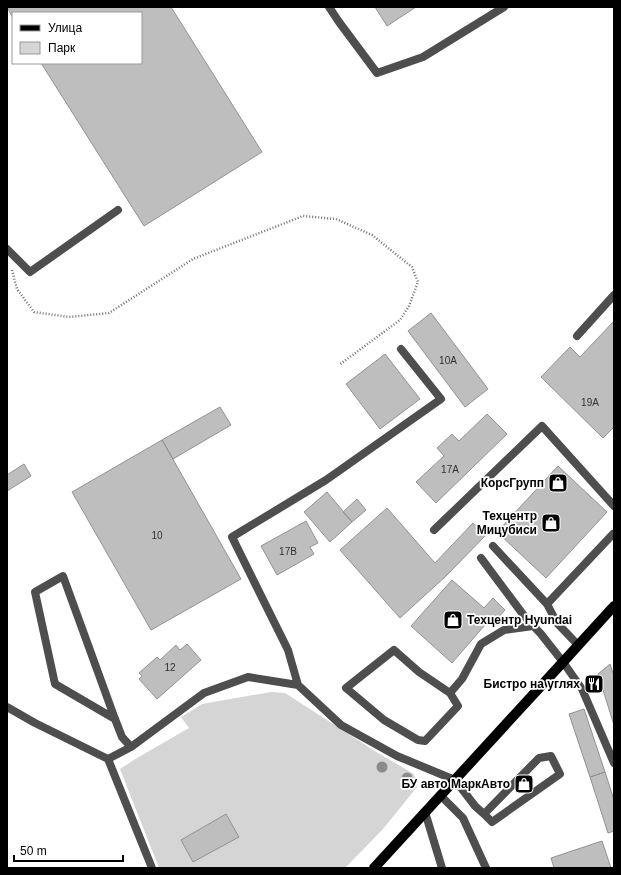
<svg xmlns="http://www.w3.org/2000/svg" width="621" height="875" viewBox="0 0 621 875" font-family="Arial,sans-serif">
<rect width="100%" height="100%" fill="#fff"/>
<path fill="#d5d5d5" d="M271 692 285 693 378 753 414 774 417 787 383 829 345 868H159L120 769 137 758 189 728 181 717 202 704Z"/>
<path fill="#bebebe" stroke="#929292" d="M7 7H171L262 152 144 226 41 63H141V13H13V18Z
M375 7H416L387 26Z
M431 313 488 389 465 407 408 331Z
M614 321V427L603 438 541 377 570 347 580 357Z
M385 354 420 399 380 429 346 384Z
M220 407 231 425 173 459 162 440Z
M487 414 507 434 436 503 416 482 444 456 437 448 452 434 459 441Z
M162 440 241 579 151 630 72 492Z
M24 464 31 476 7 491V475Z
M558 466 607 512 546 578 497 532Z
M327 492 352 522 330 542 304 512Z
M357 499 366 510 352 522 343 512Z
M387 508 435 563 473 523 486 535 446 576 400 618 340 550Z
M306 521 318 543 310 547 314 554 277 575 261 546Z
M452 580 484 608 493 598 505 610 495 621 491 618 452 663 411 626Z
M187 644 201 660 157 699 139 679 142 676 139 673 157 657 160 660 176 645 180 650Z
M610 664 614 676V725L598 674Z
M598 674 601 683 590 692 586 686Z
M584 709 605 772 590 777 569 714Z
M605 772 614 800V831L608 833 590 777Z
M226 814 239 837 193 862 181 840Z
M602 841 611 868H554L551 858Z"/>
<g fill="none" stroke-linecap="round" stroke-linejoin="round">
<path stroke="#707070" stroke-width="2.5" stroke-dasharray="1 2" stroke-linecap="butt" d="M12 270 17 289 34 312 69 317 109 313 193 259 303 216 336 219 372 235 412 267 418 282 409 306 400 320 339 365"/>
<path stroke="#4e4e4e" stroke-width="8" d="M329 7 339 22 377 73 423 57 504 7
M7 249 30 272 118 210
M577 336 614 295
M434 530 542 426 614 506
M493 546 547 604 557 623 578 645
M481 558 525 617 541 634 563 662 582 689 614 763
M547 604 613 534
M298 685 288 650 232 537 326 480 441 399 401 349
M450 693 419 672 394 650 346 688 384 720 418 740 425 741 458 706 450 693 462 679 481 644 504 630 533 626
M131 747 204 693 248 677 298 685 341 725 397 756 455 780 475 806 484 814 539 758 551 756 560 774 492 822 484 814
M108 759 131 747 122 737 115 719 63 576 35 592 55 684 115 719
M440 795 463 818 486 868
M425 812 442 868"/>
<path stroke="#4e4e4e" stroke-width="8" d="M7 707 35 723 108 759 152 868"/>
<path stroke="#000" stroke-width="10" d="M374 868 563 662 614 606"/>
</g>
<g fill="#8b8b8b">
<circle cx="382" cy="767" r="5.5"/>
<circle cx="407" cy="778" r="5.5"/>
</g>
<defs>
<symbol id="shop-square" viewBox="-11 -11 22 22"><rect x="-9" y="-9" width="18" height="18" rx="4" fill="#000" stroke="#fff"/><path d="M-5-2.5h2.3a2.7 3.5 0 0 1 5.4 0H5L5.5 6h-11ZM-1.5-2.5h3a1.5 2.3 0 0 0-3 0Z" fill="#fff"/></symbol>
<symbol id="restaurant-square" viewBox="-11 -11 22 22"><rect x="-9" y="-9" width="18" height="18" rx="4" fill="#000" stroke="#fff"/><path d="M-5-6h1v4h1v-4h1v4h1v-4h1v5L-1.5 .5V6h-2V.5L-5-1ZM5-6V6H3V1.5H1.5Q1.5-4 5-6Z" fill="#fff"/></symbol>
</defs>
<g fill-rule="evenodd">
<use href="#shop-square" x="547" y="472" width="22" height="22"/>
<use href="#shop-square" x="540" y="512" width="22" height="22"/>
<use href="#shop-square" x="442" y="609" width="22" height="22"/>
<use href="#restaurant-square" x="583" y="673" width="22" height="22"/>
<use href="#shop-square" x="513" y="773" width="22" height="22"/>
</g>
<g text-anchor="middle" stroke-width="3.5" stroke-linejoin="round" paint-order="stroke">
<g font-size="10" fill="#303030">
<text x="448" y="364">10А</text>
<text x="590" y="406">19А</text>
<text x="450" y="473">17А</text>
<text x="157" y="539">10</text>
<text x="288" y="555">17В</text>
<text x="170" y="671">12</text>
</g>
<g font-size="12" font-weight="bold" fill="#000" stroke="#fff" text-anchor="end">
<text x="544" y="487">КорсГрупп</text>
<text x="537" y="520">Техцентр<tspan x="537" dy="14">Мицубиси</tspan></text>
<text x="467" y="624" text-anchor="start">Техцентр Hyundai</text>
<text x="580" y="688">Бистро на углях</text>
<text x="510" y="788">БУ авто МаркАвто</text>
</g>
</g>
<rect width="621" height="875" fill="none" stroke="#000000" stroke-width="16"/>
<rect x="12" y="12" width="130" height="52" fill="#ffffff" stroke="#999999"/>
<rect x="20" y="25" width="20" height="6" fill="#000000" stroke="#999999"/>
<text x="48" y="32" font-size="12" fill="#000000">Улица</text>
<rect x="20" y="42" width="20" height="12" fill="#d5d5d5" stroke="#999999"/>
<text x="48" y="52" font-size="12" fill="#000000">Парк</text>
<path d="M14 855v6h109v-6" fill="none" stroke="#000000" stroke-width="2"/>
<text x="20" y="855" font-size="12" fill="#000000" stroke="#ffffff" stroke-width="3" paint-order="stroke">50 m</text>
</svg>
